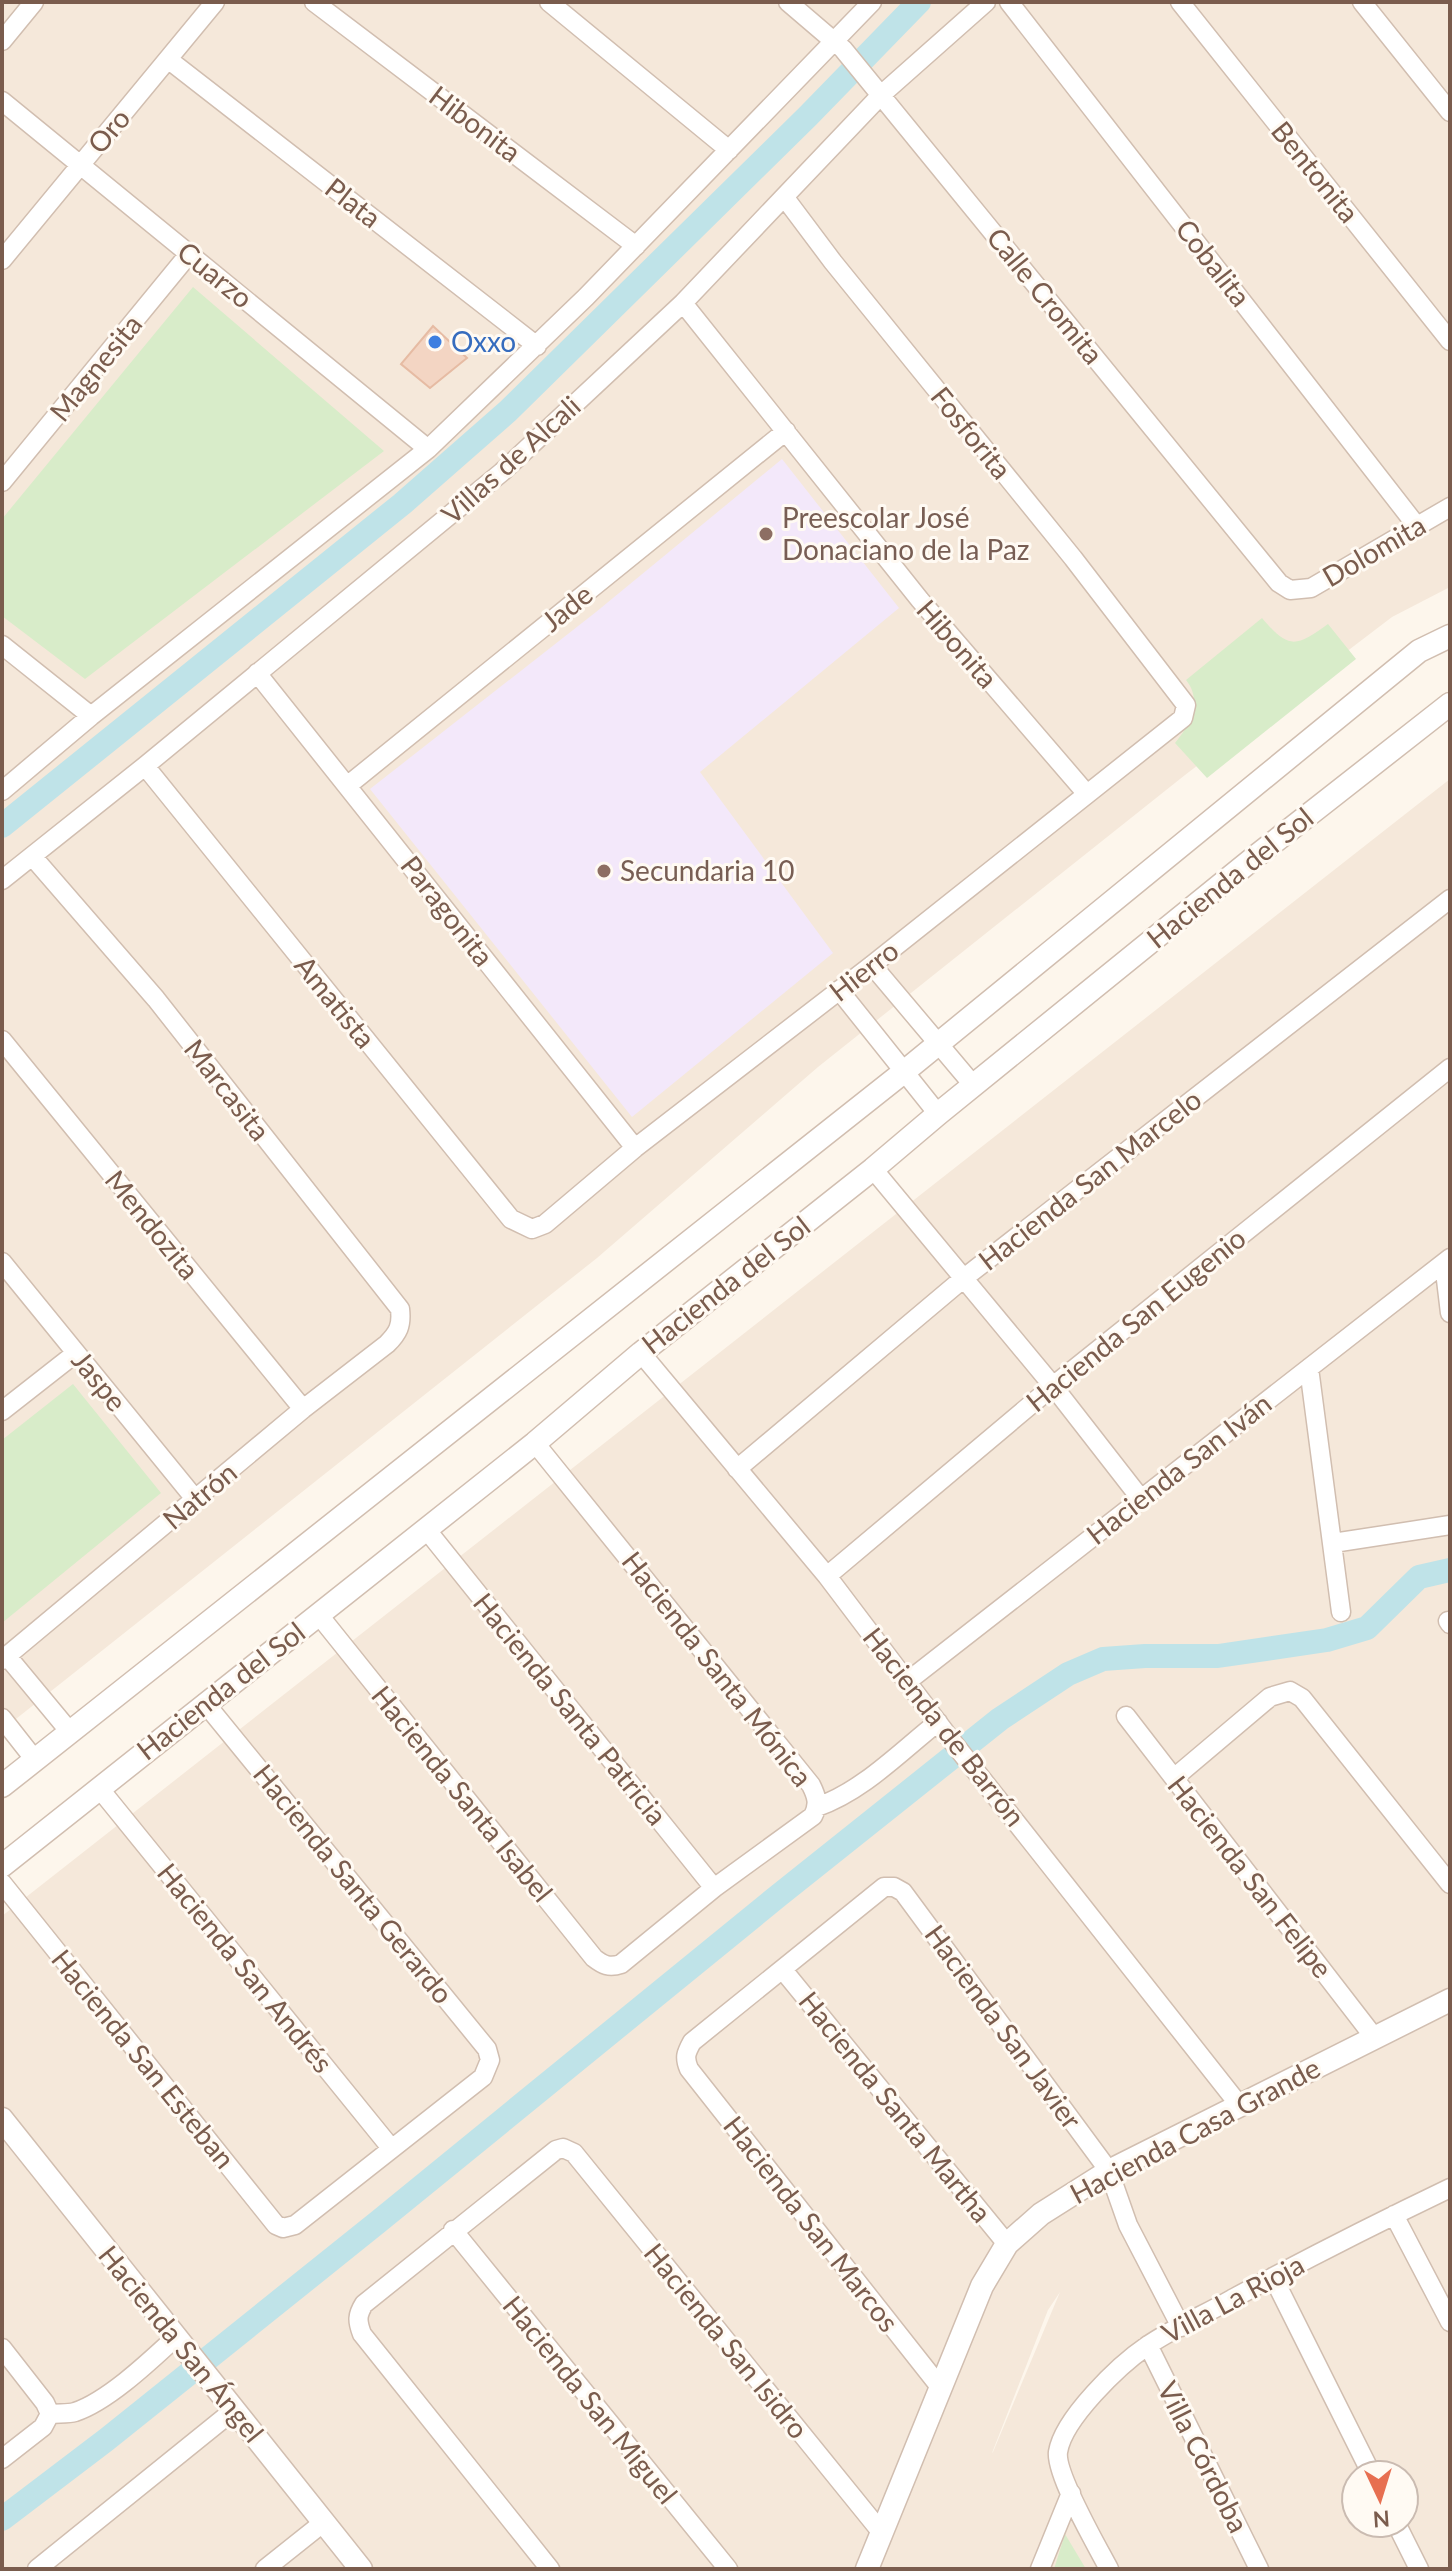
<svg xmlns="http://www.w3.org/2000/svg" width="1452" height="2571" viewBox="0 0 1452 2571" font-family="Lato,sans-serif">
<rect width="100%" height="100%" fill="#fdf6ec"/>
<path fill="#f5e8da" fill-rule="evenodd" d="M2 2H1450V587L1392 617 1185 775 818 1067 597 1258 2 1730Z
M1450 779V2569H2V1916ZM1060 2292 993 2452 992 2453 1048 2310ZM1356 2475H1404V2523H1356Z"/>
<path fill="#f3e8fa" d="M782 459 899 608 700 772 833 953 632 1117 370 789 596 612Z"/>
<path fill="#d8ecc9" d="M193 287 384 451 85 679 2 616V519Z
M1262 618C1289 650 1296 647 1328 624L1356 659 1207 778 1175 743C1190 725 1203 701 1186 680Z
M73 1384 161 1493 2 1623V1440Z
M1065 2534 1086 2569H1054Z"/>
<g fill="none" stroke-linecap="round" stroke-linejoin="round">
<path stroke="#bfe3e8" stroke-width="24" d="M2 826 402 504 508 411 808 116 919 2
M2 2519 106 2440 378 2222 778 1896 1000 1719 1068 1674 1103 1659 1145 1656H1218L1327 1640 1367 1628 1419 1577 1450 1570"/>
</g>
<path fill="#f3d5c3" stroke="#e6bba3" stroke-width="2" d="M433 326 467 358 430 388 401 364Z"/>
<g fill="none" stroke-linecap="round" stroke-linejoin="round">
<defs>
<path id="minor" d="M314 2 636 246
M549 2 729 150
M788 2 843 49 1279 583 1290 590 1311 588 1450 507
M1009 2 1416 525
M1180 2 1450 341
M1362 2 1450 112
M2 41 34 2
M169 60 537 346
M2 101 428 449
M2 260 215 2
M683 303 920 600 1086 793
M2 482 189 254
M2 645 91 716
M257 673 635 1148
M145 766 511 1219 532 1229 545 1224 635 1148 872 965 1183 718 1186 705 1073 558 833 262 785 198
M347 786 786 431
M2 791 91 716 428 449 586 297 872 2
M2 880 145 766 502 472 683 303 881 95 986 2
M872 965 974 1086
M839 990 938 1114
M2 1040 303 1409
M873 1169 1053 1386 1141 1499
M2 1262 196 1500
M1444 1263 1450 1313
M641 1353 827 1576 948 1736 1240 2106
M1309 1368 1341 1612
M2 1411 76 1353
M737 1469 964 1278 1450 899
M426 1529 714 1888
M1333 1543 1450 1525
M827 1576 1053 1386 1450 1068
M318 1614 594 1958C603 1965 609 1968 621 1964L714 1888 813 1816C819 1804 817 1797 811 1785L535 1443
M1448 1621 1450 1624
M7 1656 70 1732
M2 1660 303 1409 387 1344C398 1333 402 1326 400 1309L156 999 32 856
M908 1681 1450 1258
M1126 1716 1374 2037
M2 1718 35 1760
M1174 1778 1270 1697 1290 1691 1302 1698 1450 1884
M99 1788 391 2148
M817 1807C863 1791 900 1752 938 1722
M2 1883 276 2225 283 2228 295 2225 483 2077 490 2060 487 2049 205 1703
M783 1970 1007 2244
M1394 2215 1450 2322
M453 2230 728 2569
M1273 2277 1372 2475
M1148 2345 1259 2569
M2 2348 45 2403 50 2414
M940 2387 689 2069C684 2057 686 2053 692 2042L884 1887H894L903 1892 1109 2171 1128 2225 1181 2327
M50 2414C59 2413 68 2414 75 2412 108 2401 150 2361 176 2337
M2 2459 43 2427 50 2414
M1396 2523 1419 2569
M37 2569 234 2410
M265 2569 324 2522
M550 2569 362 2334C357 2321 357 2315 364 2304L556 2150 563 2148 574 2153 882 2533
M1040 2569 1071 2493
M1109 2569C1097 2546 1055 2474 1058 2452 1063 2419 1119 2365 1147 2346 1173 2328 1204 2315 1232 2299 1304 2260 1377 2223 1450 2188"/>
<path id="tertiary" d="M2 1786 905 1071 1419 651 1450 636
M2 1866 535 1443 641 1353 873 1169 938 1114 1255 857 1450 704
M2 2119 361 2569
M867 2569 982 2286 1007 2244 1041 2214 1109 2171 1450 2000"/>
</defs>
<use href="#minor" stroke="#d1beb0" stroke-width="21"/>
<use href="#tertiary" stroke="#d1beb0" stroke-width="25"/>
<use href="#minor" stroke="#fff" stroke-width="18"/>
<use href="#tertiary" stroke="#fff" stroke-width="22"/>
</g>
<circle fill="#3f7fe0" stroke="#fffaf3" stroke-width="3" cx="435" cy="342" r="8"/>
<g fill="#8d6e63" stroke="#fffaf3" stroke-width="3">
<circle cx="766" cy="534" r="8"/>
<circle cx="604" cy="871" r="8"/>
</g>
<g text-anchor="middle" stroke-width="6" stroke-linejoin="round" paint-order="stroke">
<g font-size="28" fill="#7a5c4d" stroke="#fffaf3">
<text transform="translate(475 124) rotate(37)" y="10">Hibonita</text>
<text transform="translate(109 131) rotate(-50)" y="10">Oro</text>
<text transform="translate(1315 172) rotate(51)" y="10">Bentonita</text>
<text transform="translate(353 203) rotate(38)" y="10">Plata</text>
<text transform="translate(1213 263) rotate(52)" y="10">Cobalita</text>
<text transform="translate(215 275) rotate(39)" y="10">Cuarzo</text>
<text transform="translate(1045 296) rotate(51)" y="10">Calle Cromita</text>
<text transform="translate(96 368) rotate(-51)" y="10">Magnesita</text>
<text transform="translate(971 433) rotate(51)" y="10">Fosforita</text>
<text transform="translate(511 460) rotate(-42)" y="10">Villas de Alcali</text>
<text transform="translate(1374 551) rotate(-30)" y="10">Dolomita</text>
<text transform="translate(567 608) rotate(-39)" y="10">Jade</text>
<text transform="translate(957 644) rotate(49)" y="10">Hibonita</text>
<text transform="translate(1230 878) rotate(-39)" y="10">Hacienda del Sol</text>
<text transform="translate(447 911) rotate(52)" y="10">Paragonita</text>
<text transform="translate(864 971) rotate(-38)" y="10">Hierro</text>
<text transform="translate(335 1002) rotate(51)" y="10">Amatista</text>
<text transform="translate(227 1090) rotate(52)" y="10">Marcasita</text>
<text transform="translate(1090 1180) rotate(-38)" y="10">Hacienda San Marcelo</text>
<text transform="translate(152 1225) rotate(51)" y="10">Mendozita</text>
<text transform="translate(726 1285) rotate(-38)" y="10">Hacienda del Sol</text>
<text transform="translate(1136 1320) rotate(-39)" y="10">Hacienda San Eugenio</text>
<text transform="translate(99 1381) rotate(51)" y="10">Jaspe</text>
<text transform="translate(1179 1469) rotate(-38)" y="10">Hacienda San Iván</text>
<text transform="translate(200 1496) rotate(-40)" y="10">Natrón</text>
<text transform="translate(717 1669) rotate(52)" y="10">Hacienda Santa Mónica</text>
<text transform="translate(221 1691) rotate(-38)" y="10">Hacienda del Sol</text>
<text transform="translate(570 1709) rotate(51)" y="10">Hacienda Santa Patricia</text>
<text transform="translate(944 1727) rotate(52)" y="10">Hacienda de Barrón</text>
<text transform="translate(462 1794) rotate(51)" y="10">Hacienda Santa Isabel</text>
<text transform="translate(1250 1877) rotate(52)" y="10">Hacienda San Felipe</text>
<text transform="translate(353 1884) rotate(51)" y="10">Hacienda Santa Gerardo</text>
<text transform="translate(245 1968) rotate(51)" y="10">Hacienda San Andrés</text>
<text transform="translate(1003 2027) rotate(54)" y="10">Hacienda San Javier</text>
<text transform="translate(143 2059) rotate(51)" y="10">Hacienda San Esteban</text>
<text transform="translate(895 2107) rotate(51)" y="10">Hacienda Santa Martha</text>
<text transform="translate(1195 2131) rotate(-28)" y="10">Hacienda Casa Grande</text>
<text transform="translate(811 2224) rotate(52)" y="10">Hacienda San Marcos</text>
<text transform="translate(1233 2299) rotate(-28)" y="10">Villa La Rioja</text>
<text transform="translate(726 2341) rotate(51)" y="10">Hacienda San Isidro</text>
<text transform="translate(181 2344) rotate(51)" y="10">Hacienda San Ángel</text>
<text transform="translate(590 2400) rotate(51)" y="10">Hacienda San Miguel</text>
<text transform="translate(1203 2457) rotate(63)" y="10">Villa Córdoba</text>
</g>
<g font-size="28" fill="#366cbe" stroke="#fffaf3" text-anchor="start">
<text x="451" y="352">Oxxo</text>
</g>
<g font-size="28" fill="#785e54" stroke="#fffaf3" text-anchor="start">
<text x="782" y="528">Preescolar José<tspan x="782" dy="32">Donaciano de la Paz</tspan></text>
<text x="620" y="881">Secundaria 10</text>
</g>
</g>
<rect width="1452" height="2571" fill="none" stroke="#7a5c4d" stroke-width="8"/>
<g transform="translate(1380 2499) rotate(176)"><circle r="38" fill="#fffaf3" stroke="#cabbb1" stroke-width="2"/>
<path d="M0-6L14 30L0 20L-14 30Z" fill="#e76f51"/>
<text y="-12" font-size="22" font-weight="bold" text-anchor="middle" fill="#7a5c4d">N</text>
</g>
</svg>
